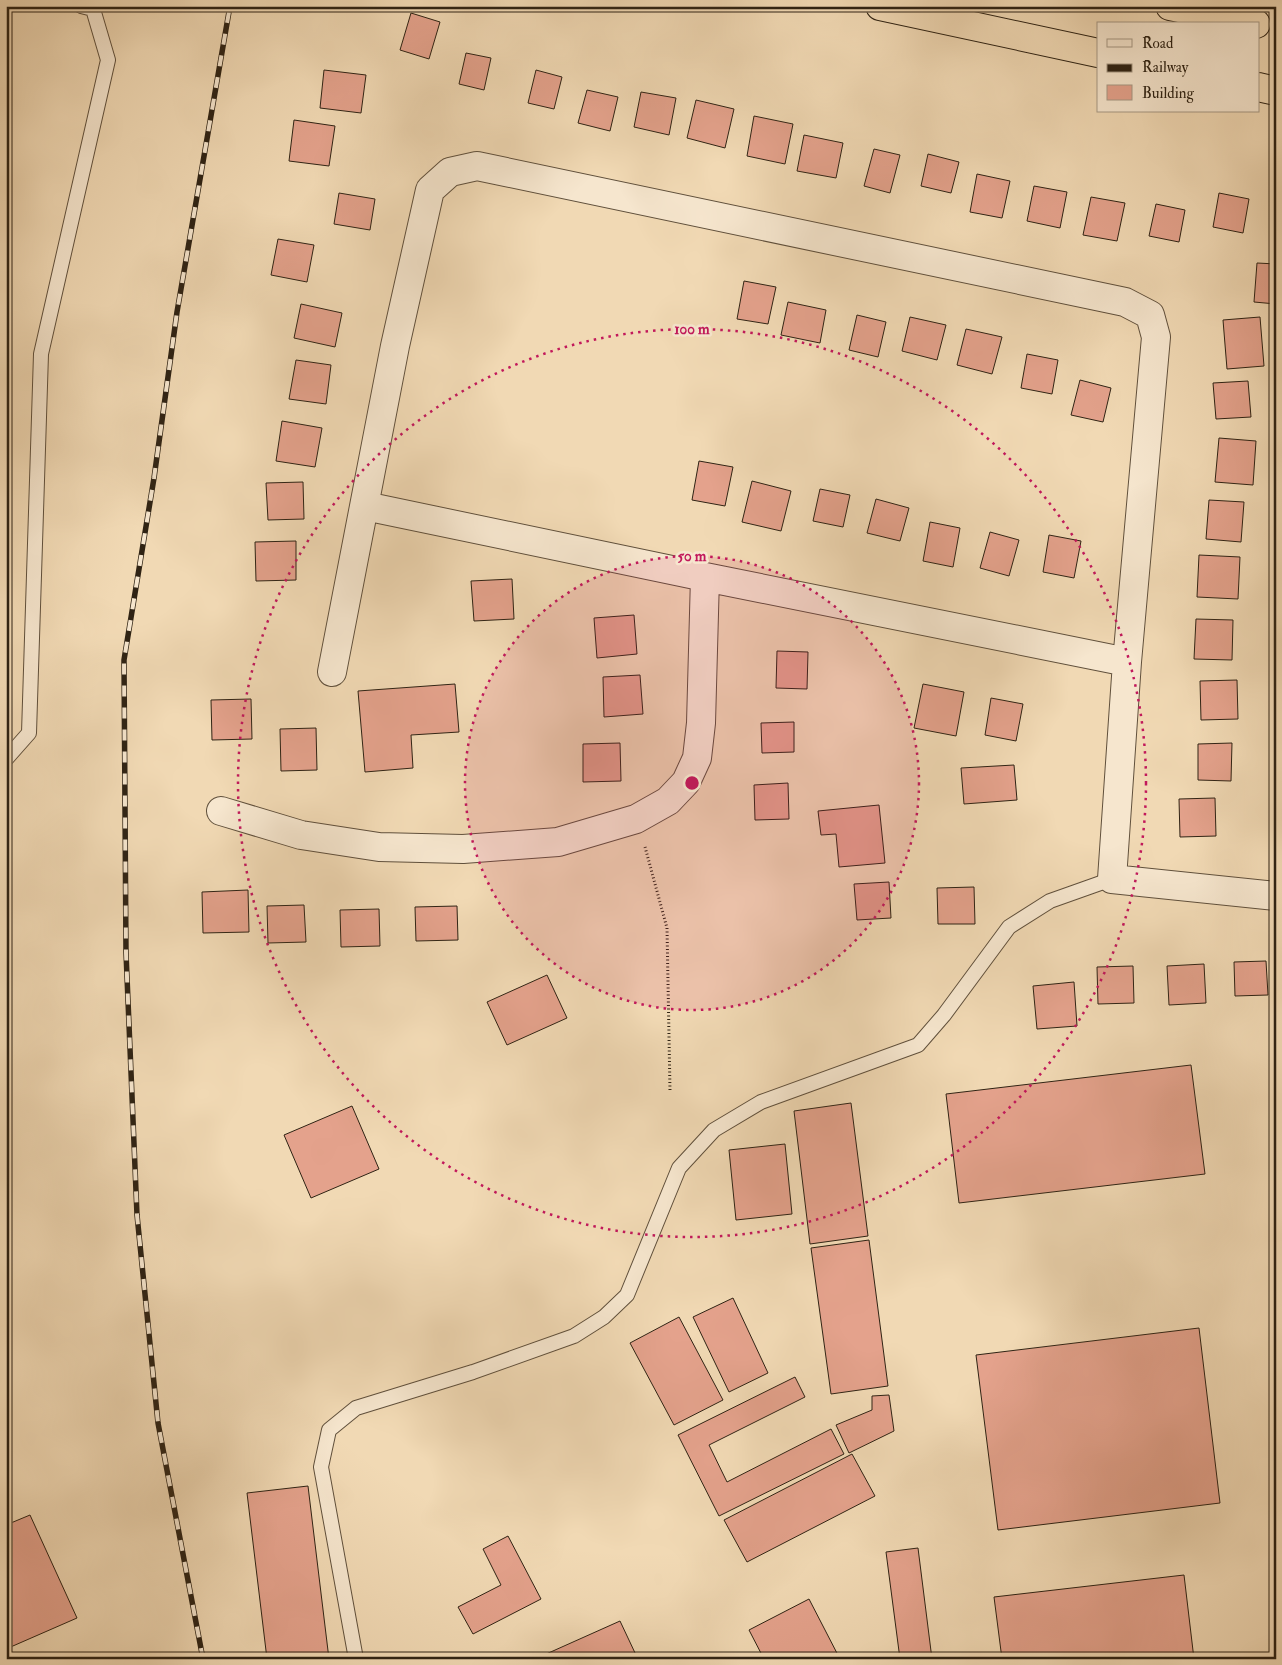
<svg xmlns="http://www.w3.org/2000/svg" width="1282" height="1665" viewBox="0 0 1282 1665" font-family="'IM FELL Double Pica',serif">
<rect width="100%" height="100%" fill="#f1d9b4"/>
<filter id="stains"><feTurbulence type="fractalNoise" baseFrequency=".004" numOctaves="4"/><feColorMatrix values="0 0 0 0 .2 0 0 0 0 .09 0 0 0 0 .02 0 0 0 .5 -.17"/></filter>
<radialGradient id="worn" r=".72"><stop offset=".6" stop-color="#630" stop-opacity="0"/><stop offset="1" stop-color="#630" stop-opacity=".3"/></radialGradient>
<path fill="#e4a28c" stroke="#2f2314" d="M411 13 440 22 429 59 400 50Z
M466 53 491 58 484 90 459 84Z
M324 70 366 75 361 113 320 108Z
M536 70 562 77 554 109 528 103Z
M587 90 618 97 610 131 578 123Z
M641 92 676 98 669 135 634 127Z
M696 100 734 109 725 148 687 138Z
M754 116 793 124 785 164 747 156Z
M294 120 335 126 329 166 289 161Z
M804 135 843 143 836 178 797 171Z
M874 149 900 155 890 193 864 186Z
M928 154 959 162 951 193 921 186Z
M977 174 1010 181 1002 218 970 212Z
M1034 186 1067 192 1060 228 1027 221Z
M339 193 375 199 370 230 334 224Z
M1219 193 1249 199 1243 233 1213 227Z
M1091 197 1125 203 1117 241 1083 235Z
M1156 204 1185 210 1179 242 1149 236Z
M278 239 314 245 307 282 271 275Z
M1257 263 1276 264V304L1254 302Z
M744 281 776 287 768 324 737 319Z
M788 302 826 310 820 343 781 335Z
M301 304 342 313 335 347 294 338Z
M857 315 886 322 878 357 849 350Z
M910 317 946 325 937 360 902 351Z
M1260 317 1264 366 1227 369 1223 320Z
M966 329 1002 337 992 374 957 365Z
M1027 354 1058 360 1052 394 1021 388Z
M296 360 331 365 326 404 289 399Z
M1080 380 1111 388 1103 422 1071 415Z
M1248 381 1251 417 1216 419 1213 383Z
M282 421 322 428 315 467 276 461Z
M1219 438 1256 441 1253 485 1215 482Z
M699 461 733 467 725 506 692 500Z
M752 481 791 491 781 531 742 522Z
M303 482 304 519 268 520 266 483Z
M820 489 850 495 843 527 813 521Z
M876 499 909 508 900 541 867 533Z
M1209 500 1244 502 1241 542 1206 539Z
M930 522 960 528 953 567 923 561Z
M990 532 1019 540 1009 576 980 568Z
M1049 535 1081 541 1074 578 1043 572Z
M296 541V580L256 581 255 542Z
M1199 555 1240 557 1238 599 1197 597Z
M512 579 514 619 474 621 471 581Z
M634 615 637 654 597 658 594 618Z
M1196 619 1233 620 1232 660 1194 659Z
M777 651 808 652 807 689 776 688Z
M640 675 643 714 604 717 603 677Z
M1237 680 1238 719 1201 720 1200 681Z
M455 684 459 732 411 735 413 768 365 772 358 691Z
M923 684 964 692 956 736 914 728Z
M991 698 1023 704 1016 741 985 735Z
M251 699 252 739 212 740 211 700Z
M794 722V752L762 753 761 723Z
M316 728 317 770 281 771 280 729Z
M620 743 621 781 583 782V744Z
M1232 743 1231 781 1198 780V744Z
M1014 765 1017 800 964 804 961 768Z
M788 783 789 819 755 820 754 785Z
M1215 798 1216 836 1180 837 1179 799Z
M879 805 885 863 839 867 836 834 821 835 818 811Z
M889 882 891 918 857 920 854 884Z
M974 887 975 924H938L937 888Z
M248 890 249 932 203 933 202 892Z
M304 905 306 942 268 943 267 906Z
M457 906 458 940 416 941 415 907Z
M379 909 380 946 341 947 340 910Z
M1266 961 1268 995 1235 996 1234 962Z
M1204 964 1206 1003 1169 1005 1167 966Z
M1133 966 1134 1003 1098 1004 1097 967Z
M547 975 567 1018 507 1045 487 1002Z
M1074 982 1077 1026 1037 1029 1033 986Z
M1191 1065 1205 1174 959 1203 946 1094Z
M851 1103 868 1236 810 1244 794 1111Z
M352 1106 379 1169 311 1198 284 1135Z
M785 1144 792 1214 736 1220 729 1150Z
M869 1240 888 1386 831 1394 811 1248Z
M733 1298 768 1373 729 1392 693 1317Z
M679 1317 723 1400 674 1425 630 1343Z
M1199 1328 1220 1503 998 1530 976 1355Z
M795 1377 805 1397 709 1445 727 1482 831 1429 844 1454 719 1516 678 1435Z
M889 1395 894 1431 849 1453 836 1425 872 1410V1396Z
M852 1454 875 1496 747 1562 724 1520Z
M308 1486 329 1659H267L247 1493Z
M30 1515 77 1618 6 1649V1525Z
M508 1536 541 1599 473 1634 458 1607 501 1585 483 1549Z
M918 1548 932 1659H900L886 1552Z
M1184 1575 1194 1659H1002L994 1597Z
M809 1599 840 1659H764L749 1630Z
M620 1621 636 1655 627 1659H535Z"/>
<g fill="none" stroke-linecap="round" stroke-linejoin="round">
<defs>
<path id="service" d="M6 759 29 733 41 354 108 60 93 9 81 6
M356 1659 321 1467 329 1430 356 1408 473 1372 574 1336 604 1317 627 1295 679 1168 714 1130 761 1102 918 1045 944 1015 1009 927 1050 901 1112 879"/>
<path id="minor" d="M365 506 705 577 1127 662
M332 672 395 346 430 190 450 172 477 166 1125 302 1150 315 1156 337 1127 662 1112 879 1276 896
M221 811 301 835 379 847 463 849 558 842 636 819 668 801 686 782 697 758 701 723 705 577"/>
<path id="trunk" d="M880 6 1098 53
M1170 6 1256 24
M1258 87 1276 91"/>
</defs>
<use href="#service" stroke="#60503c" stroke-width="16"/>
<use href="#minor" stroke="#60503c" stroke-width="30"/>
<use href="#trunk" stroke="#2f2314" stroke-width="30"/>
<path stroke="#2f2314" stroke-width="3" stroke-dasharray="1 2.5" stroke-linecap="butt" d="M645 847 667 928 670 1091"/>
<use href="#service" stroke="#f6e6ce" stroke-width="14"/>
<use href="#minor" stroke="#f6e6ce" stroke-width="28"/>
<use href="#trunk" stroke="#f1d9b4" stroke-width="28"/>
<defs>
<path id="rail" d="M203 1659 158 1423 137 1215 126 953 124 660 154 478 177 312 230 6"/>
</defs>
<use href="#rail" stroke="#2f2314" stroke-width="5.5"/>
<use href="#rail" stroke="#f6e6ce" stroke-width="4" stroke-dasharray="11" stroke-linecap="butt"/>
</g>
<circle cx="692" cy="783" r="227" fill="#c2185b" fill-opacity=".12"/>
<g fill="none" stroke="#c2185b" stroke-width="2.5" stroke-dasharray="2.5 5">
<circle cx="692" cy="783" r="227"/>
<circle cx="692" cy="783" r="454"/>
</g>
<circle cx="692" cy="783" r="8" fill="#c2185b" stroke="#f6e6ce" stroke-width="2.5"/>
<g font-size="15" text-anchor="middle" font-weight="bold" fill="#c2185b" stroke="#f6e6ce" stroke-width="5" stroke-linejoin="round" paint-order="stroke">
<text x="692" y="334">100 m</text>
<text x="692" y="561">50 m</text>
</g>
<rect width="1282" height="1665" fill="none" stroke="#f1d9b4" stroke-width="25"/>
<rect x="8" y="8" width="1267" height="1650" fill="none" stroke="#2f2314" stroke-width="2.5"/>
<rect x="12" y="12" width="1257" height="1640" fill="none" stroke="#2f2314"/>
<rect x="1097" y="22" width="162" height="90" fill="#f6e6ce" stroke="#a69884"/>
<rect x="1107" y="39" width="25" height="8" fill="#f6e6ce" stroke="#a69884"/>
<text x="1142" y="48" font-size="15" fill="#2f2314">Road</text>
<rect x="1107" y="64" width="25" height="8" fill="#2f2314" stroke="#a69884"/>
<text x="1142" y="72" font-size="15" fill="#2f2314">Railway</text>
<rect x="1107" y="85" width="25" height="15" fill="#e4a28c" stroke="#a69884"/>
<text x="1142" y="98" font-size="15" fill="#2f2314">Building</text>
<rect width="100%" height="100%" filter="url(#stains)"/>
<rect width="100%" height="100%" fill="url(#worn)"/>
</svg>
